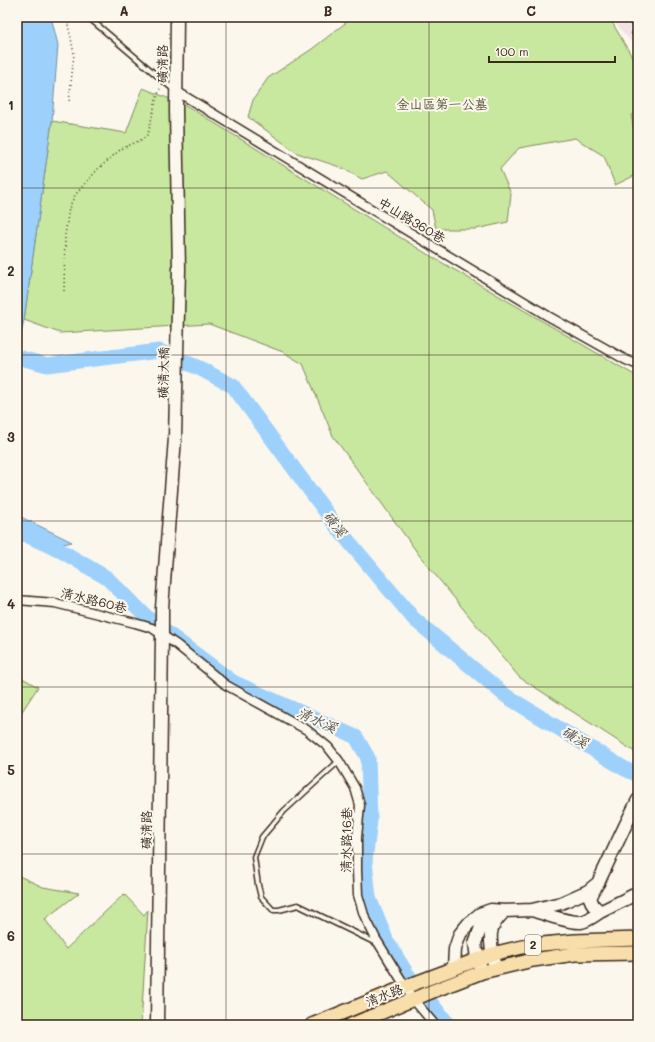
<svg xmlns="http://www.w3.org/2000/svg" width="655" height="1042" viewBox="0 0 655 1042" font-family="Mali,'LXGW WenKai TC',sans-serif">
<rect width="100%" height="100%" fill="#fbf7ec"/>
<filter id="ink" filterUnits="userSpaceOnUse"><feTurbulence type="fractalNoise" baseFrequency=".025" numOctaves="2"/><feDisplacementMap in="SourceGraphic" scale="8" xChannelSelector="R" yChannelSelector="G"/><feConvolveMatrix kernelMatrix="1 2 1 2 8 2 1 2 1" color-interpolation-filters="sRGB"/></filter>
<g filter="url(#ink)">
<path fill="#f2e2e5" d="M610 17H638V50Z"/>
<path fill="#c8e79f" stroke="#82885e" d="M353 17H609L638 67V113L631 115 638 151V174L615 185 604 156 575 138 519 148 500 169 511 194 508 222 476 229H436L432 210 387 171 362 179 340 167 297 153 248 117 253 100 268 78 312 49Z
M143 88 187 106 424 252 638 377V754L519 677 419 555 333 436 303 364 283 352 209 324 60 333 24 320 52 121 126 133Z
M17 675 38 687 17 719Z
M17 875 43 887 79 893 45 919 66 949 124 894 144 915 148 910 141 1025H17Z"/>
<path fill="#9dd1fb" stroke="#768ea3" d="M17 17H51L58 45 52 121 24 320 17 353Z
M17 515 72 542 52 547 17 535Z"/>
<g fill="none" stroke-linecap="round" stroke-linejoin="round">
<path stroke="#9dd1fb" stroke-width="15" d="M17 357 47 365 159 351 199 368 233 386 340 531 414 619 506 696 625 769 638 775
M17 531 63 552 107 578 151 621 233 682 356 737 368 758 370 821 365 861 369 898 387 942 407 974 449 1025
M636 1025 638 1024"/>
</g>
<path fill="#deb1d4" stroke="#3b2a1e" d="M624 17H638V42L631 33 635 30Z"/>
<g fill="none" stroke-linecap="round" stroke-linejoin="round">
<defs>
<path id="lane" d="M88 17 174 90
M339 761 284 811 262 837 254 857 258 885 261 897 273 910H279L298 905 376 943"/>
<path id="street" d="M176 91 548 316 626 360 638 365
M17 600 55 603 135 623 152 628 177 645 226 685 307 730 328 747 339 761 355 788 360 805 357 838V870L358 895 364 915 376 939 413 999 435 1025"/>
<path id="secondary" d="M597 884 590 898 593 905 600 912 638 893
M532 910C545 914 568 923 581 922 588 921 594 916 600 912
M454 967 455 949 460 934 469 923 480 914 491 910 504 911 532 910 561 903 588 891 598 883 626 824 638 800
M481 968 477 959 475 943 481 927 490 919 503 912
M495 969C493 959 490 943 491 933 492 926 497 919 502 914
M157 1025 162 635V608L175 438 179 269 176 111 177 17"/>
<path id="primary" d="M312 1025 405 987 492 954 531 945 575 941 638 939
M351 1025 433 991 482 972 495 969 533 960 575 954 638 953"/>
</defs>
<use href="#lane" stroke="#3b2a1e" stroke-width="7"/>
<use href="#street" stroke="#3b2a1e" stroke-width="11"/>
<use href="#secondary" stroke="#3b2a1e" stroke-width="15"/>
<use href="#primary" stroke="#3b2a1e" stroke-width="16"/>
<path stroke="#3b2a1e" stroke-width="1.5" stroke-dasharray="1 3" stroke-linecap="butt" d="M66 17 71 38 74 54 69 103
M638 115 634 116 638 142
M64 291 65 235 69 208 75 195 98 169 121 149 143 139 148 134 156 100 161 86"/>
<use href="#lane" stroke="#fbf7ec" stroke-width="4"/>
<use href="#street" stroke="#fbf7ec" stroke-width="8"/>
<use href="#secondary" stroke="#fbf7ec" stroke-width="12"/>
<use href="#primary" stroke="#f8deab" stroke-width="13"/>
</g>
</g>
<path fill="none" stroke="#3b2a1e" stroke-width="1" stroke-opacity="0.55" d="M226 17V1025M429 17V1025M17 188H638M17 355H638M17 521H638M17 687H638M17 854H638"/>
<g text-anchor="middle" stroke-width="4" stroke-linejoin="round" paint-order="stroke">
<rect fill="#fbf7ec" stroke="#75685c" stroke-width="1" x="525" y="935" width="16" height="20" rx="3"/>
<g font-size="12" font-weight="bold" fill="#3b2a1e">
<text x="533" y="949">2</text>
</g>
<g font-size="13" fill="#3b2a1e" stroke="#fbf7ec">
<text transform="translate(162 64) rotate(-89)" y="5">磺清路</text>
<text transform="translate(412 220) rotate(31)" y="5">中山路360巷</text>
<text transform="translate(163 373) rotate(-89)" y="5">磺清大橋</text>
<text transform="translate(94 600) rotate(14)" y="5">清水路60巷</text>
<text transform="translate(146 830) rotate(-89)" y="5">磺清路</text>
<text transform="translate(346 840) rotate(-89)" y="5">清水路16巷</text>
<text transform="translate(384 995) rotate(-22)" y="5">清水路</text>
</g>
<g font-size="13" fill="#5e593e" stroke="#fbf7ec">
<text x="442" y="109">金山區第一公墓</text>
</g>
<g font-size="14" font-style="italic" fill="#545455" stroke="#fbf7ec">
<text transform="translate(335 524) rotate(53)" y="5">磺溪</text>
<text transform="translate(317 720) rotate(24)" y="5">清水溪</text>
<text transform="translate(575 737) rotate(31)" y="5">磺溪</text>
</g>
</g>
<rect width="655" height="1042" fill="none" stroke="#fbf7ec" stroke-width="44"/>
<path d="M489 56v6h126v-6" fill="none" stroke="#3b2a1e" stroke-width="2"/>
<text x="495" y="56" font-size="12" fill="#3b2a1e" stroke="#fbf7ec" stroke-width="3" paint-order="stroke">100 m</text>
<rect x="22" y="22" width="611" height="998" fill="none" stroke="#3b2a1e" stroke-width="1.5"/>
<g font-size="13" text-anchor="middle" font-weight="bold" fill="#3b2a1e">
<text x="124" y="16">A</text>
<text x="328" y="16">B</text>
<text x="531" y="16">C</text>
<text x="11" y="110">1</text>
<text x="11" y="276">2</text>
<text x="11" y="442">3</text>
<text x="11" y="609">4</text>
<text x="11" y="775">5</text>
<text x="11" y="941">6</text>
</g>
</svg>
